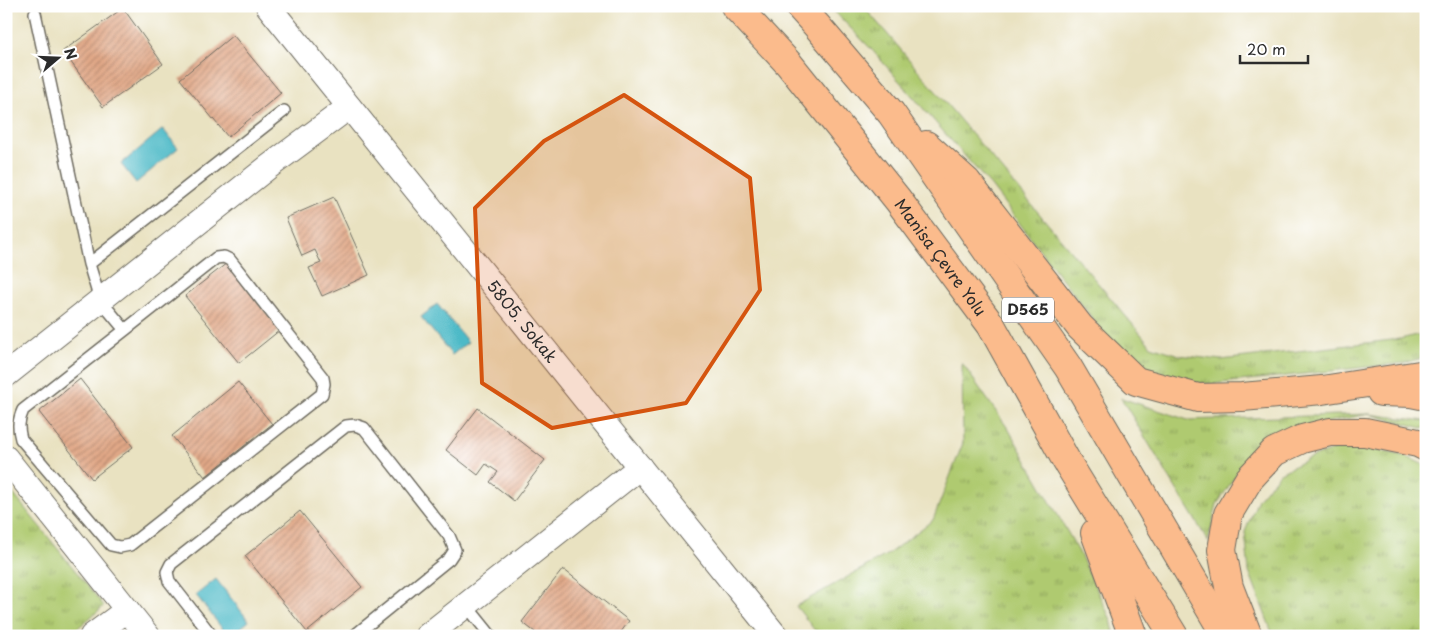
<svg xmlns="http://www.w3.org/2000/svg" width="1432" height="642" viewBox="0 0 1432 642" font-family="'Playpen Sans',sans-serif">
<defs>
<pattern id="grass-tufts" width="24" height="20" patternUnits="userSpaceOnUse" patternTransform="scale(1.25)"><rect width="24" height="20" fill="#afca70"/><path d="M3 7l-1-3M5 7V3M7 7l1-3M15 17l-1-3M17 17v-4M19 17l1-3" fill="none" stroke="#8fa45c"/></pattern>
<pattern id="building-hatch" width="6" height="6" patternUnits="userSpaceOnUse" patternTransform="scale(1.25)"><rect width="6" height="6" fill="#e1a887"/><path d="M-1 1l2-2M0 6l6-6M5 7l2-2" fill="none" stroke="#b7896f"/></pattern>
</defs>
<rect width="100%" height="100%" fill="#fff"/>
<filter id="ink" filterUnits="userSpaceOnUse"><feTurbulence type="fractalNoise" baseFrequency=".02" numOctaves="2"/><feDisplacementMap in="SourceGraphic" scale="10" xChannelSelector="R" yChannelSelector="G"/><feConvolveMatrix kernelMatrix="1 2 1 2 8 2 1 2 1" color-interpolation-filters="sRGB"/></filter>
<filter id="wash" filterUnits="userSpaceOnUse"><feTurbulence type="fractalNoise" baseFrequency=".0096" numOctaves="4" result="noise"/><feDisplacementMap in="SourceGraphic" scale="20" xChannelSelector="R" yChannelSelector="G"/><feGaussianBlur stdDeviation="1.12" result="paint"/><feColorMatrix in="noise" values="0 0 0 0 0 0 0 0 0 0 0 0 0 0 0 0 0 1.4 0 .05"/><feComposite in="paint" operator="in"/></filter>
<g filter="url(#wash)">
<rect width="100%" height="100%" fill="#e9e2c1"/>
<path fill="url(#grass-tufts)" stroke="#6d7a4e" d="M829 6H863L890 37 1151 346 1179 355 1221 360 1400 339 1426 333V357L1404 363 1212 384 1179 382 1152 372 1129 360 1102 331 991 186 873 51Z
M962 363 1009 430 1079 552 1111 620 1115 636H819L796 606 888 554 933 520 963 443Z
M1121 398 1188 420 1369 414 1426 421V429L1369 414 1292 429 1245 461 1217 504 1208 541Z
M1336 449H1370L1405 456 1426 466V636L1273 635 1249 572 1245 532 1258 499 1280 473 1310 458Z
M6 485 104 606 68 636H6Z"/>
<path fill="#4dbac7" stroke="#3c7279" d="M163 129 178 148 136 183 121 164Z
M437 304 468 342 452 355 421 317Z
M216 579 249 621 231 636H228L196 595Z"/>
<g id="blocks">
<path fill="url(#building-hatch)" d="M123 8 163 64 103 107 63 51Z
M233 35 281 93 228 137 180 79Z
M334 197 369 275 322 296 309 268 321 263 315 250 302 256 286 218Z
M227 263 280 330 239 363 185 296Z
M80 379 133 447 92 479 39 412Z
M238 382 272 424 205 477 172 436Z
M478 408 545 460 514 501 490 482 498 472 486 464 478 475 446 450Z
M300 511 362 587 307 632 245 556Z
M563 569 629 621 618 636H540L522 622Z"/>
</g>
</g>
<g filter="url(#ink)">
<use href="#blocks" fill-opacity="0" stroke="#6e6b60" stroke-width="1"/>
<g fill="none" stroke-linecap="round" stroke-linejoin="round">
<defs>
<path id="lane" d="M35 13 89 264 100 300 125 330 216 258 224 257 230 260 323 378 324 384 322 394 130 545 120 547 111 545 21 439C18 428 18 421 23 410L125 330
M89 264 284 111
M466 605 491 636
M212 636 169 581 167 572 171 564 346 426 355 425 364 428 449 536 455 550 449 559 354 636"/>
<g id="street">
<path id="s1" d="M268 6 776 636"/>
<path d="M6 375 267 168 349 107"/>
<path d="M6 458 148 636"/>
<path d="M92 636 127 610"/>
<path d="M427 636 640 467"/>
</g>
<g id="highway">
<path id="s2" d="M735 6 789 64 898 200 991 325 1067 462 1174 636"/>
<path d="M799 6 817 26 891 113 1068 367 1226 636"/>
<path d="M926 145 967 182 1080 327 1136 381 1198 398 1242 397 1322 390 1426 374"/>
<path d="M1381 392 1411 393 1426 396"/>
<path d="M1095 533 1133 636"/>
<path d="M1248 636 1229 587 1222 550 1228 514 1249 479 1274 452 1302 439 1330 432H1365L1418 443 1426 447"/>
</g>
</defs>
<use href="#lane" stroke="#6e6b60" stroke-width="14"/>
<use href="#street" stroke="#6e6b60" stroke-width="26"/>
<use href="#highway" stroke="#6e6b60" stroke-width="30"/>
<use href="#lane" stroke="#fff" stroke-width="11"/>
<use href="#street" stroke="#fff" stroke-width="24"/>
<use href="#highway" stroke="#fbbb8c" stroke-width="28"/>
</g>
</g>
<path fill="#d5540f" fill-opacity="0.2" stroke="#d5540f" stroke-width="4" stroke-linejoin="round" d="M624 95 750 178 760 290 686 403 552 428 482 383 475 208 544 141Z"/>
<g text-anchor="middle" stroke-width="4" stroke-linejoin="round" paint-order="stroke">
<rect fill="#fff" stroke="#6b6b6b" stroke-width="1" x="1002" y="297.5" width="52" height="25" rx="4"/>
<g font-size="15" font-weight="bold" fill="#2b2b2b">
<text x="1028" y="315">D565</text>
</g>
<g font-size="16" fill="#2b2b2b" stroke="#fff">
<text dy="6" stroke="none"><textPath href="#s2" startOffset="325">Manisa Çevre Yolu</textPath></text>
<text dy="6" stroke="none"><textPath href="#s1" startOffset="405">5805. Sokak</textPath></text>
</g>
</g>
<rect width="1432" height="642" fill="none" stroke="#fff" stroke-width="25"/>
<g transform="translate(58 58) rotate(71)" stroke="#ffffff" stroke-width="4" paint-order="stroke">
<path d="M0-4L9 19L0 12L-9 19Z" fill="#2b2b2b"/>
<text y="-8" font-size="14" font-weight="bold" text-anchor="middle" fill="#2b2b2b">N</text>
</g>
<path d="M1240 55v8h68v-8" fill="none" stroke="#2b2b2b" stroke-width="2.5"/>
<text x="1247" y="55" font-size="15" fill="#2b2b2b" stroke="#ffffff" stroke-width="4" paint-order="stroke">20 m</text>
</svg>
